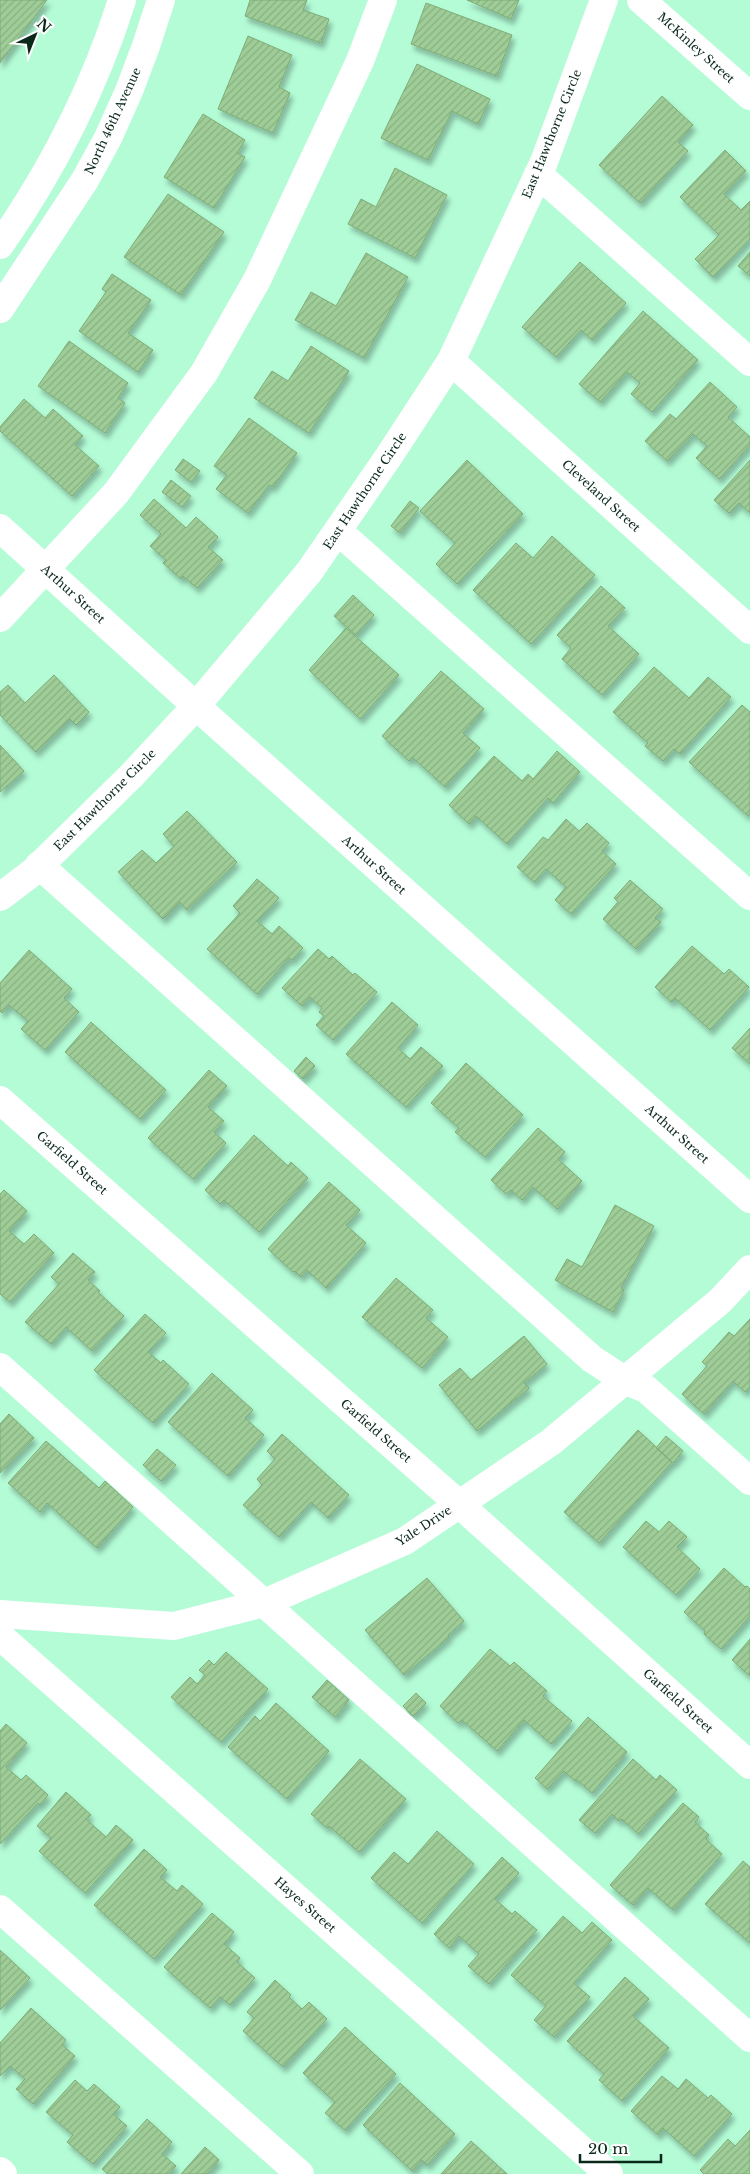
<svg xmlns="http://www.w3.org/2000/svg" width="750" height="2174" viewBox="0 0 750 2174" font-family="'Libre Baskerville',serif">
<defs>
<pattern id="building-hatch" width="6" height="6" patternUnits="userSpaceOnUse" patternTransform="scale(1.25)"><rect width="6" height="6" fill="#9fcd97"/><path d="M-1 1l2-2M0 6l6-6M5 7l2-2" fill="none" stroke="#88b082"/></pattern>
<filter id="shadow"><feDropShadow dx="3" dy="5.5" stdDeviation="2.5" flood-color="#0004"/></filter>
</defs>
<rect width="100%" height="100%" fill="#b3fcd6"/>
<path fill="url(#building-hatch)" stroke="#7eab76" filter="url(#shadow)" d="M0 0H47L0 63Z
M250 0H307L303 10 329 19 321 43 245 16Z
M467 0H519L511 19Z
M426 3 512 35 497 76 411 44Z
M248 36 292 55 279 87 290 93 273 133 218 109Z
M417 64 490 99 478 124 452 111 428 160 381 138Z
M662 96 693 125 678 142 688 151 640 203 599 165Z
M203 114 245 140 237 153 245 157 214 208 164 177Z
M725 150 746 171 724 194 741 210 750 201V239L713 277 695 259 719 235 680 197Z
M395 168 447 195 415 258 348 224 361 199 376 207Z
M168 194 224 232 181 295 124 257Z
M750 252V276L738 266Z
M366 253 408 277 364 358 295 320 311 292 336 306Z
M580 262 626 303 592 340 581 330 556 357 522 327Z
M112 274 151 300 128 333 153 350 138 372 79 331 106 292 102 289Z
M643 311 698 360 652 412 631 394 640 383 627 372 600 402 579 384Z
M69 341 128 383 118 398 125 403 105 433 38 386Z
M311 346 349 371 309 433 254 398 272 371 288 381Z
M710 382 737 407 728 417 750 437V445L719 479 696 458 707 446 693 434 667 461 645 441 670 414 676 419Z
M24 399 45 418 53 409 83 436 75 445 99 466 72 496 0 431V427Z
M249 418 297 453 273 487 269 485 248 513 216 489 227 475 214 466Z
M183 459 200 471 191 482 175 470Z
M467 460 523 514 457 584 436 564 455 543 420 511Z
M750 460V513L739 503 729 513 714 500Z
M171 480 191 496 182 507 162 492Z
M154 499 186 528 196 517 218 537 208 547 223 560 197 588 183 576 181 579 163 563 166 560 150 546 161 534 140 515Z
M410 501 419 508 400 533 391 526Z
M552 536 595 575 531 644 473 590 516 543 533 558Z
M601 586 625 608 608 626 639 654 602 695 562 659 571 648 557 635Z
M353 595 374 615 356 635 334 616Z
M346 628 399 675 360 719 309 670Z
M654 667 689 698 708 677 731 697 680 754 674 749 663 761 645 746 648 743 613 712Z
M441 671 484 709 463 733 480 748 445 787 412 757 409 761 382 736Z
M54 675 89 712 76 725 70 719 36 752 0 715V692L8 685 25 703Z
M742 705 750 712V813L748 816 689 762Z
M0 745 24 771 0 792Z
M557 751 580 772 553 803 548 798 507 844 476 816 469 824 449 805 494 756 522 781 528 774 533 779Z
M187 811 237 862 187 910 180 902 163 919 118 872 142 850 156 863 174 846 163 834Z
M566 819 579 831 587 823 609 843 602 851 616 864 571 914 555 900 566 887 546 869 534 882 517 867 543 837 548 840Z
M257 879 279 898 257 921 272 934 279 926 303 948 292 960 289 958 257 994 207 949 240 913 233 906Z
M630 880 663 909 655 918 661 922 636 949 603 919 618 902 614 898Z
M692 946 724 974 729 969 749 987 710 1030 675 998 671 1002 655 987Z
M318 949 329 959 332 956 353 975 355 973 377 992 333 1040 316 1025 324 1016 319 1012 322 1008 310 997 302 1006 282 988Z
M29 950 72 989 64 998 79 1012 45 1050 21 1029 28 1021 9 1005 2 1013 0 1011V983Z
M392 1002 418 1025 398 1048 410 1059 421 1047 443 1066 406 1107 346 1054Z
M91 1022 166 1090 140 1119 65 1052Z
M750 1028V1064L732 1048Z
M306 1057 315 1066 303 1079 294 1071Z
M466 1063 523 1115 485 1157 455 1132 459 1128 431 1103Z
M209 1070 227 1086 208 1107 224 1121 214 1132 226 1143 193 1179 148 1138Z
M538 1128 565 1152 558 1159 582 1181 557 1209 533 1187 522 1200 511 1190 506 1194 491 1180Z
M254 1135 288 1166 291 1162 308 1178 259 1232 224 1200 220 1204 205 1190Z
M329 1182 360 1210 346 1225 366 1243 326 1288 307 1270 301 1277 295 1271 293 1272 268 1249Z
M4 1190 27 1211 9 1231 24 1244 34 1234 54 1253 10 1302 0 1294V1194Z
M615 1205 654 1226 621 1288 624 1290 613 1312 555 1280 567 1259 582 1267Z
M73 1253 95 1272 88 1280 100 1291 98 1292 124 1316 92 1351 66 1327 51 1344 25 1322 59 1284 51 1277Z
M396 1278 433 1310 426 1318 448 1337 422 1368 362 1317Z
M145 1314 166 1333 148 1352 161 1363 163 1360 189 1384 153 1423 94 1370Z
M750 1319V1387L745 1392 733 1381 704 1414 682 1394 707 1366 702 1362 729 1332 734 1336Z
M524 1336 547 1364 524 1383 529 1388 477 1431 439 1385 460 1368 471 1380Z
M212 1373 253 1410 245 1418 264 1435 228 1476 168 1422Z
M9 1414 34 1438 0 1473V1424Z
M638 1430 672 1462 599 1543 564 1512Z
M282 1434 349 1495 328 1518 311 1502 279 1537 243 1505 262 1485 257 1479 275 1459 267 1451Z
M666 1436 683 1451 673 1463 656 1448Z
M46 1441 99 1488 105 1481 133 1507 97 1548 47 1503 40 1512 8 1483Z
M157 1449 176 1465 161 1481 143 1465Z
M646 1521 659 1532 669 1521 687 1537 677 1547 700 1569 676 1595 623 1547Z
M724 1568 745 1587 747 1586 750 1589V1616L721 1649 704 1634 705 1631 684 1612Z
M427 1578 464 1621 448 1635 449 1637 404 1675 365 1630Z
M750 1639V1676L732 1660Z
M490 1649 510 1666 514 1662 547 1691 543 1696 572 1721 551 1744 524 1720 497 1751 462 1720 458 1723 440 1706Z
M226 1652 268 1689 221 1742 171 1697 190 1677 197 1684 205 1675 199 1670 209 1660 214 1665Z
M327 1680 349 1700 335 1717 312 1697Z
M416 1693 426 1703 413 1716 403 1706Z
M276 1703 329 1751 287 1799 228 1747 255 1716 260 1721Z
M588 1717 627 1752 592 1793 576 1779 575 1781 564 1771 547 1789 535 1778Z
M6 1724 27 1743 6 1767 21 1780 26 1775 48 1795 40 1805 38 1803 0 1844V1731Z
M360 1759 406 1799 359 1852 329 1826 327 1828 311 1814Z
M633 1759 656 1780 660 1775 677 1790 638 1834 622 1819 619 1821 612 1814 595 1833 579 1820Z
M66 1792 91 1815 86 1819 106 1837 116 1825 133 1840 85 1893 39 1851 51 1838 37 1826Z
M683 1803 699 1817 695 1822 709 1835 706 1839 722 1854 673 1910 648 1888 633 1905 610 1885Z
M437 1831 474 1864 422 1923 371 1878 394 1852 408 1864Z
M144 1849 167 1870 160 1877 177 1891 182 1885 203 1904 154 1959 94 1905Z
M502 1857 519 1873 495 1899 512 1914 515 1911 537 1930 489 1984 468 1966 479 1954 459 1936 449 1948 434 1934Z
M743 1861 750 1867V1943L705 1904Z
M212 1913 234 1932 224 1944 240 1958 237 1962 255 1978 230 2005 220 1997 210 2008 164 1967Z
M563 1916 582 1933 592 1922 612 1940 574 1983 590 1997 554 2037 534 2020 546 2006 511 1975Z
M0 1950 30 1978 0 2010Z
M625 1977 649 1999 633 2016 669 2048 622 2101 599 2080 604 2074 567 2041Z
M275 1980 291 1995 289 1997 302 2009 309 2002 327 2019 283 2067 243 2031 254 2018 247 2012Z
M31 2008 66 2040 62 2045 75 2056 33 2104 16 2089 25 2079 10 2066 0 2076V2043Z
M345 2027 396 2074 345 2130 325 2113 335 2102 303 2073Z
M662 2076 678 2089 686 2079 708 2098 711 2095 732 2114 694 2156 663 2128 658 2135 631 2111Z
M75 2080 87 2091 94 2084 120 2107 113 2114 127 2126 93 2164 67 2142 73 2135 46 2112Z
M400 2083 455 2134 427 2165 422 2160 412 2171 363 2125Z
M147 2119 172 2142 162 2154 176 2166 169 2174H108L102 2169Z
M750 2130V2174H704L700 2170 728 2139 735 2146Z
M471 2141 507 2174H441Z
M205 2147 219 2160 207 2174H181Z"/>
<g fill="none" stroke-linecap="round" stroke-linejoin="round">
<path stroke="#fff" stroke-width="28" d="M641 0 750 96
M538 174 750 362
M0 245C53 169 94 89 122 0
M0 309 85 180 108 138 129 91 146 46 161 0
M451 361 750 630
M0 528 196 706 750 1199
M338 531 750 896
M0 618 116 493 204 373 257 280 360 61 383 0
M39 865 592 1359 626 1381 646 1389 750 1481
M0 897 33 872 132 775 196 706 309 572 389 456 451 361 544 162 604 0
M0 1100 459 1504 750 1765
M0 1367 750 2038
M0 1614 174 1626 264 1603 405 1541 551 1442 720 1301 750 1269
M0 1636 609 2174
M0 1909 300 2174
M0 2171 3 2174"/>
</g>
<g text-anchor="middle" stroke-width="4" stroke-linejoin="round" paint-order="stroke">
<g font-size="12" fill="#0a291b" stroke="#fff">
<text transform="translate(696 48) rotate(42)" y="4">McKinley Street</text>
<text transform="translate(113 121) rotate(-65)" y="4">North 46th Avenue</text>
<text transform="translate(552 134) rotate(-68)" y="4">East Hawthorne Circle</text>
<text transform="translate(365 491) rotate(-56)" y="4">East Hawthorne Circle</text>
<text transform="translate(601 496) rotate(42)" y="4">Cleveland Street</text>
<text transform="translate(73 594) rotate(42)" y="4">Arthur Street</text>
<text transform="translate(105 800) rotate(-45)" y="4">East Hawthorne Circle</text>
<text transform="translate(374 865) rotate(42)" y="4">Arthur Street</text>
<text transform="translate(677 1134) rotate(42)" y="4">Arthur Street</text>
<text transform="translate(72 1163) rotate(41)" y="4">Garfield Street</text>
<text transform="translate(376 1431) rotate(41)" y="4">Garfield Street</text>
<text transform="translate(424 1526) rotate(-33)" y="4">Yale Drive</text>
<text transform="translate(678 1701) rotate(42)" y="4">Garfield Street</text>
<text transform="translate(305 1905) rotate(41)" y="4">Hayes Street</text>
</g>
</g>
<g transform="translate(35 35) rotate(43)" stroke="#ffffff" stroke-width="4" paint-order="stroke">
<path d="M0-4L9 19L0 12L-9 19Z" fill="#0a291b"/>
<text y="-8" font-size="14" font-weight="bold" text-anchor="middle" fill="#0a291b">N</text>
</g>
<path d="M580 2154v8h81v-8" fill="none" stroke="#0a291b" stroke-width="2.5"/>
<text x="588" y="2154" font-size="15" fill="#0a291b" stroke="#ffffff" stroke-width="4" paint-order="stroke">20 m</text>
</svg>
